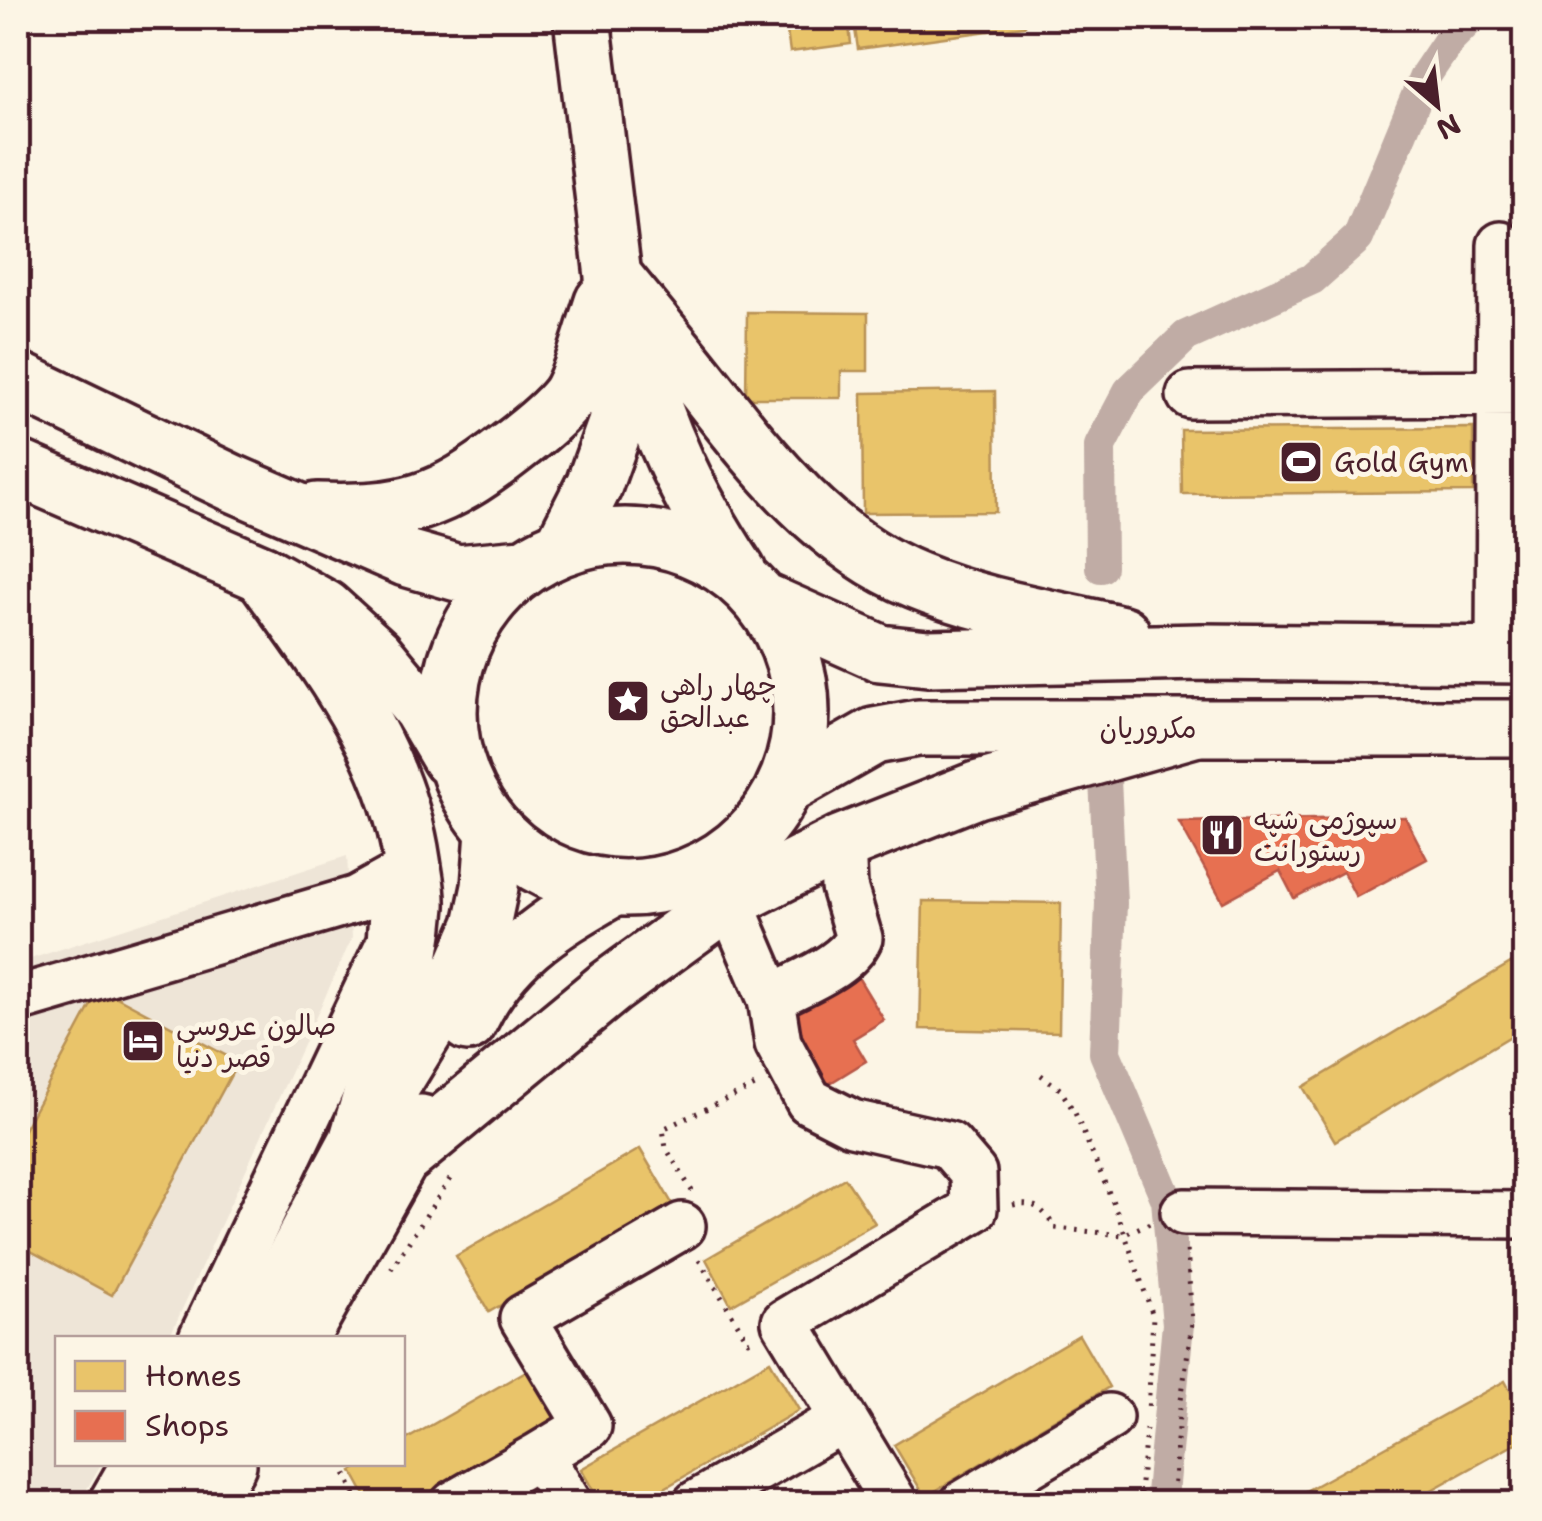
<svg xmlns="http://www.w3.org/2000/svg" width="1542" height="1521" viewBox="0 0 1542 1521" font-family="'Shantell Sans','Playpen Sans Arabic',sans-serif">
<rect width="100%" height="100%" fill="#fcf5e5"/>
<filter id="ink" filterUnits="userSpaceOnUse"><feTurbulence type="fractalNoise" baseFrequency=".01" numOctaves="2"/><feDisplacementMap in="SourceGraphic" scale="20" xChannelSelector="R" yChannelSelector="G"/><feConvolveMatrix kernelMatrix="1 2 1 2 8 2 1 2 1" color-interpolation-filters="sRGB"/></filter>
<g filter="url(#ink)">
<path fill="#eee5d7" d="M347 856 352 938 174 1327 168 1338H58V1464H101L79 1503H18V963Z"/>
<path fill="#e9c46a" stroke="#b99257" stroke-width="2.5" d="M785 18H848L851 44 790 52Z
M889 18H1024L1025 26 858 49 854 22Z
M1055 18H1116L1057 26Z
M747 312 868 313V371H841V398H746Z
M995 391 996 512 863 513 862 393Z
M1473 428V492L1182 494 1181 430Z
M923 901 1061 903 1059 1032 920 1029Z
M1524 955V1028L1335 1141 1303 1087Z
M100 988 238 1062 112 1295 18 1244V1141Z
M640 1149 673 1205 489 1312 456 1256Z
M845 1178 875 1223 731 1305 706 1259Z
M1079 1335 1109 1387 925 1497 894 1445Z
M770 1361 799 1410 637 1504H601L581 1469Z
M540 1363 570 1415 416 1504H370L352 1471 365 1464H402V1442Z
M1505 1381 1524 1416V1439L1406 1504H1282Z"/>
<path fill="#e76f51" stroke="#b85746" stroke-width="2.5" d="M1405 817 1427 859 1356 897 1343 872 1294 898 1280 871 1223 902 1179 822Z
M853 969 884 1020 853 1039 866 1061 819 1090 783 1081 752 1031Z"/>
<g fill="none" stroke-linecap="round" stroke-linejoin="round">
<path stroke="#c0aca5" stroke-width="32" d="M1101 567 1100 446 1129 391 1186 336 1312 279 1358 238 1425 76 1450 39 1471 18
M1104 759 1111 903 1105 1053 1167 1200 1178 1324 1161 1504"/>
<defs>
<path id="minor" d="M1190 395 1524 393
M1499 655 1501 245
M714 865 771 999 778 1043 809 1101 852 1123 949 1145 973 1173 974 1209 785 1322 895 1504
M18 999 357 899 413 868
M771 999C799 982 845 968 859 938L844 887 842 843
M1184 1212 1524 1215
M202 1338 390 942 393 901
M540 1455 588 1426 523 1318 682 1226
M111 1504 134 1464
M454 1504 540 1455 569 1504
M696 1504 843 1419
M963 1504 1109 1417"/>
<path id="major" d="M613 276C640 309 668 342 695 376 756 453 821 542 916 580 981 607 1053 618 1122 634
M634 347C658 433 689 498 738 572
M18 380 230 482 406 558 458 573 522 567
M18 468 263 574 324 608 376 655 421 709 450 758
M317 511C405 514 441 503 510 449 530 434 553 416 568 397 581 379 595 325 603 302
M449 712a176 176 0 1 1 352 0a176 176 0 1 1-352 0Z
M563 546 594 485 617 421 613 276 582 18
M763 601 880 653 928 658 1201 652 1524 655
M786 786 874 736 918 728H1524"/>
<path id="highway" d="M263 574C326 663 396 749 412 861 414 875 418 892 417 906 411 986 379 1066 357 1142
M468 1023C500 955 548 925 611 889
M406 1155 610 987 728 901 842 843 976 790 1197 728
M252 1338 357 1142 463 969 482 925 490 887 494 832
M300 1338 421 1123
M163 1504 185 1464
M205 1504 228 1464"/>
</defs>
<use href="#minor" stroke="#4a1f2b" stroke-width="52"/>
<use href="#major" stroke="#4a1f2b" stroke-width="62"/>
<use href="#highway" stroke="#4a1f2b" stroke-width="62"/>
<path stroke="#4a1f2b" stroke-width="5" stroke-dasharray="2.5 8" stroke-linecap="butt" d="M1041 1075 1060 1089 1075 1113 1118 1214 1153 1316 1148 1413
M692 1191 666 1148 663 1129 757 1085
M1013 1205C1034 1200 1044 1210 1055 1228L1123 1235 1152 1222
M699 1260 748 1341 751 1340
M391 1269 454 1173
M341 1464 359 1504
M1139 1504 1146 1429
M1172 1504 1179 1415 1192 1323 1187 1248"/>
<use href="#minor" stroke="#fcf5e5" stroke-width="45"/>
<use href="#major" stroke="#fcf5e5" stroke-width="55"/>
<use href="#highway" stroke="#fcf5e5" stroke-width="55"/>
</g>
</g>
<defs>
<symbol id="stadium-square" viewBox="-11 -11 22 22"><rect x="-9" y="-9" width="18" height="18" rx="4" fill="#4a1f2b" stroke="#fcf5e5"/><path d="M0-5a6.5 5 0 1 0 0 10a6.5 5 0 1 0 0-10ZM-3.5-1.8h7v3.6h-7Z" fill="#fff"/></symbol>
<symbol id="sight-square" viewBox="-11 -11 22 22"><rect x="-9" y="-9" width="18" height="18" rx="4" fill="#4a1f2b" stroke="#fcf5e5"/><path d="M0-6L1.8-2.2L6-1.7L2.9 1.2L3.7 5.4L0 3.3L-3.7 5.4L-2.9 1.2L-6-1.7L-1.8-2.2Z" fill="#fff"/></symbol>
<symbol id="restaurant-square" viewBox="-11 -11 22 22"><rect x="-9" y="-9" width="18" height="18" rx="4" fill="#4a1f2b" stroke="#fcf5e5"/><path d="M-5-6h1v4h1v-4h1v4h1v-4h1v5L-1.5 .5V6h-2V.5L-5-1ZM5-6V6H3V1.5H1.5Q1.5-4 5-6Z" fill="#fff"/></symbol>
<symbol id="hotel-square" viewBox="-11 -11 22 22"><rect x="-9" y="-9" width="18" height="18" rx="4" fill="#4a1f2b" stroke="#fcf5e5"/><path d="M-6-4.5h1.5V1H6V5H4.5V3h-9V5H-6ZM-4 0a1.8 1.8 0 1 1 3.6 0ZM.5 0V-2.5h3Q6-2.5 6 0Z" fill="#fff"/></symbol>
</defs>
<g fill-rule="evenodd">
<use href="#stadium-square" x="1276" y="437" width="50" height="50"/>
<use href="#sight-square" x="603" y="676" width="50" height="50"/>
<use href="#restaurant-square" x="1197" y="810" width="50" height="50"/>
<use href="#hotel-square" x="118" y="1016" width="50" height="50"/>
</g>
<g text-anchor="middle" stroke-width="10" stroke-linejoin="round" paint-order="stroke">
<g font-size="28" fill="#4a1f2b" stroke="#fcf5e5" text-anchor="start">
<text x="1334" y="472">Gold Gym</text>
<text x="660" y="695">چهار راهی<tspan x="660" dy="32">عبدالحق</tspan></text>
<text x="1254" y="829">سپوژمی شپه<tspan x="1254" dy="32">رستورانت</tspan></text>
<text x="176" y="1035">صالون عروسی<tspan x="176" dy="32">قصر دنیا</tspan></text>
</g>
<g font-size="28" fill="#4a1f2b" stroke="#fcf5e5">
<text x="1148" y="738">مکروریان</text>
</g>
</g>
<rect width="1542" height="1521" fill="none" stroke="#fcf5e5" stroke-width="60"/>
<rect x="30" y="30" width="1482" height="1461" fill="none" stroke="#4a1f2b" stroke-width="4" filter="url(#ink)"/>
<rect x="55" y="1336" width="350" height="130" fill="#fcf5e5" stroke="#b59f9b" stroke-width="2.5"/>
<rect x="75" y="1361" width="50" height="30" fill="#e9c46a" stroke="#b59f9b" stroke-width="2.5"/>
<text x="145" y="1386" font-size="30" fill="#4a1f2b">Homes</text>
<rect x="75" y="1411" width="50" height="30" fill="#e76f51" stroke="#b59f9b" stroke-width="2.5"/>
<text x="145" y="1436" font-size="30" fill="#4a1f2b">Shops</text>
<g transform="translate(1437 105) rotate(152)" stroke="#fcf5e5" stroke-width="8" paint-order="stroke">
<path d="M0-8L18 38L0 25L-18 38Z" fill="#4a1f2b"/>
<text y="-15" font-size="28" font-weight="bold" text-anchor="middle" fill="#4a1f2b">N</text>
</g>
</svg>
